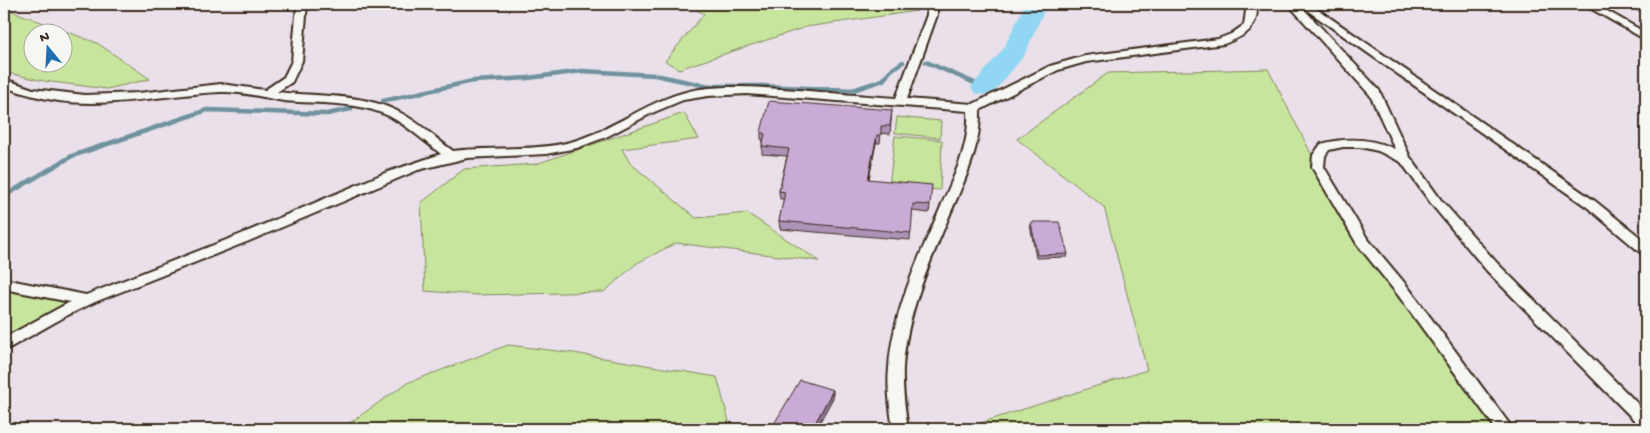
<svg xmlns="http://www.w3.org/2000/svg" width="1650" height="433" viewBox="0 0 1650 433" font-family="'Gochi Hand',sans-serif">
<rect width="100%" height="100%" fill="#e9e0ea"/>
<filter id="ink" filterUnits="userSpaceOnUse"><feTurbulence type="fractalNoise" baseFrequency=".02" numOctaves="2"/><feDisplacementMap in="SourceGraphic" scale="10" xChannelSelector="R" yChannelSelector="G"/><feConvolveMatrix kernelMatrix="1 2 1 2 8 2 1 2 1" color-interpolation-filters="sRGB"/></filter>
<g filter="url(#ink)">
<path fill="#c8e59d" stroke="#82885e" fill-rule="evenodd" d="M679 4H919L917 11 806 27 679 69 665 61 704 14 691 7Z
M4 8 97 43 150 79 107 89 44 81 4 72ZM62 32V62H32V32Z
M1268 69 1318 167 1362 241 1453 357 1505 429H961L1147 370 1104 207 1017 139 1108 73Z
M684 113 699 139 622 149 630 163 696 218 747 213 819 261 676 243 637 263 604 292 478 295 425 291 421 203 464 169 536 164Z
M897 117 941 121 940 138 895 133Z
M895 136 942 140 940 190 889 186Z
M4 284 86 300 4 350Z
M508 345 574 353 717 377 731 429H341L407 383Z"/>
<g fill="none" stroke-linecap="round" stroke-linejoin="round">
<path stroke="#6f929e" stroke-width="4.5" d="M926 62 984 87
M383 101 473 81 528 78 582 71 655 75 707 86H762L853 90 883 80 891 70 903 62
M6 195 72 156 207 110 327 114 351 109"/>
<path stroke="#6f929e" stroke-width="5.5" d="M4 196 8 194"/>
<path fill="#91d7f3" fill-rule="evenodd" d="M1025 4H1047L1024 56 993 93 984 95 975 93 971 87 1004 48Z"/>
<defs>
<path id="service" d="M1631 4 1646 9"/>
<path id="minor" d="M297 4H307L302 61 292 82 277 92C317 97 361 93 397 111 418 121 435 138 453 151 493 146 535 152 574 141 618 128 653 96 700 89 733 85 765 88 798 90 831 93 864 96 896 98L927 15V4H937V15L907 99 973 104 1050 66 1085 56 1218 39 1231 34 1244 25 1247 4H1257C1258 30 1246 35 1224 44L1086 62 1058 70 980 110C981 149 963 184 948 219 928 266 906 317 903 368 902 389 905 409 908 429H893C890 409 887 389 889 368 892 314 918 259 940 209 953 178 970 147 968 111L746 94 708 96 683 100 652 113 606 137 577 148 546 154 467 158 418 170 249 241 95 302 66 316 4 351V338L70 302 4 289V279L86 295 239 235 385 173 441 154C424 141 408 126 389 116 357 101 319 104 284 101 263 98 243 91 221 92 167 94 113 108 59 101 40 98 22 93 4 87V79L33 89 85 95 138 93 221 84 265 90 284 77 292 61Z
M1288 4H1298L1300 6 1299 4H1310L1595 201 1646 242V254L1641 253 1587 207 1301 6 1379 90 1410 157 1441 200 1497 263 1646 412V429L1641 427 1487 271 1433 206 1401 162 1378 151 1360 147H1343L1329 150 1325 156 1324 167 1367 238 1408 287 1513 429H1496L1398 295 1357 244 1312 167 1313 155 1321 144C1347 137 1370 138 1395 149L1370 95Z
M1583 4H1595L1646 33V40Z"/>
</defs>
<use href="#service" stroke="#3b2a1e" stroke-width="9"/>
<use href="#minor" stroke="#3b2a1e" stroke-width="4"/>
<use href="#service" stroke="#f6f6f2" stroke-width="5.5"/>
<use href="#minor" fill="#f6f6f2" fill-rule="evenodd"/>
</g>
<path fill="#ae93b8" stroke="#3b2a1e" d="M892 110 890 134 881 133 880 143H876L869 179 930 205 929 213 912 211 910 240 780 229 779 221 784 199H780L779 191 787 156 762 154V146L763 140 761 139V132Z
M1031 222 1068 254 1067 257 1036 258 1030 225Z"/>
<path fill="#8d7896" stroke="#3b2a1e" d="M877 135 876 143 867 186 868 179Z
M833 390V398L816 429H812Z"/>
<path fill="#caabd6" stroke="#3b2a1e" d="M769 101 892 110 890 126H881V135H877L868 179 932 185 930 205 913 204 911 233 779 221 785 192 779 191 789 149 762 146 765 134 761 132Z
M1031 222H1059L1068 254 1037 255Z
M800 380 833 390 812 429H771Z"/>
</g>
<rect width="1650" height="433" fill="none" stroke="#f6f6f2" stroke-width="20"/>
<rect x="10" y="10" width="1630" height="413" fill="none" stroke="#3b2a1e" stroke-width="2" filter="url(#ink)"/>
<g transform="translate(48 48) rotate(342)"><circle r="24" fill="#f6f6f2" stroke="#aba49d"/>
<path d="M0-4L9 19L0 12L-9 19Z" fill="#1f6fb2"/>
<text y="-8" font-size="14" font-weight="bold" text-anchor="middle" fill="#3b2a1e">N</text>
</g>
</svg>
